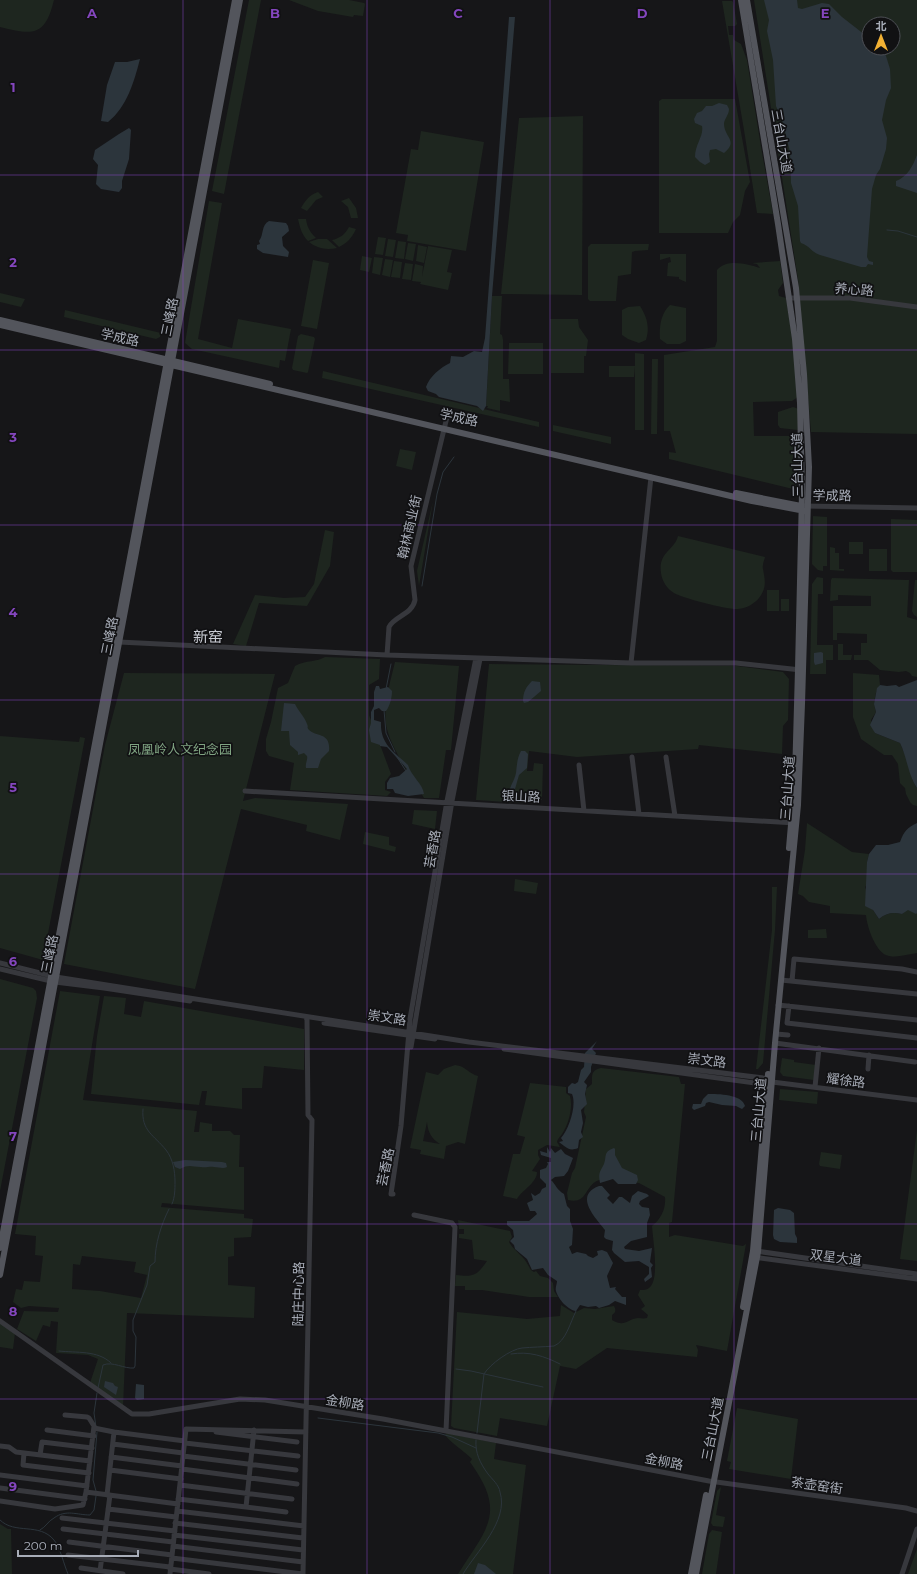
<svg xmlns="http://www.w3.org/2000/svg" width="917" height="1574" viewBox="0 0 917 1574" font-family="Montserrat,'Noto Sans SC',sans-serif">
<rect width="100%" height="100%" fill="#161618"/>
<path fill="#1e261f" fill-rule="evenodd" d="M0 0H54C45 37 33 35 0 27Z
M249 0H261L224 194 212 191Z
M289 0H349L364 3 365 4 363 16 354 15 353 17 318 11Z
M754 0H917V434L811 432 798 279ZM869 24H893V48H869Z
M722 1H732L733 2 737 24 735 26H728L729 35H733L734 40 741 44 747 60 761 147 773 214 757 213 744 130Z
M662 99H735L750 182 745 191 740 215 733 222 728 233H659V101Z
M583 116 582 295 501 294 519 118Z
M421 131 484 142 466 251 407 241 408 235 396 233 411 149 418 150Z
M318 192 323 197 316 200 307 211 301 208C305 201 309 195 318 192Z
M349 198 356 208 358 218H351L348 207 341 201Z
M209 201 222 203 198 339 232 348 238 319 291 329 285 361 280 360 279 368 192 349 185 343Z
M298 219H306C307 227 310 232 316 238L308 241C302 235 300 228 298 219Z
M349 227 356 229C352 238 347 243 339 247L332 240C341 238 345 234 349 227Z
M378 237 386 238 383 255 375 254Z
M318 239H327L337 248C327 250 318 249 309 242Z
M388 239 396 240 393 257 385 256Z
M398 241 406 242 404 259 395 258Z
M408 243 416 244 413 261 405 259Z
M591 244H649L648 250 635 251 632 252 631 274 618 276 616 301H590L588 299V247Z
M418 245 427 247 424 263 416 261Z
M428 246 452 250 447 272 452 273 448 290 420 284 421 282 412 281 415 264 423 266 422 277Z
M660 254H686V282L679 279V277L667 276 668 263 671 262 670 257 660 260Z
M362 256 372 258 369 272 360 270Z
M374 257 383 258 380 275 372 273Z
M385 259 393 260 390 277 382 275Z
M313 260 329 263 317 329 301 326Z
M394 261 402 262 400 278 391 277Z
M780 261 783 283 778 290 779 296 786 298 793 340 798 397 792 401 753 402 754 436H789L798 440V480L796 486 793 489 669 459V452L676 453 670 431H664V355L715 347 717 341V270C727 258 748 264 760 268L757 264 752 263Z
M405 263 413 264 411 280 402 279Z
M0 293 25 299 21 307 0 302Z
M492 296H502L500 334 502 335 503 340V379H509L510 402 500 400V411L487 408 488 406H486Z
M670 305 686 308V341L680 344H667L660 339C659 327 661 313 670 305Z
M640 306C647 317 650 327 646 340L639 343 628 339 622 335V310L628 307Z
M65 310 161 333 160 337 156 339 64 317Z
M550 319H578L579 327 588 340 586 356H584V373H551Z
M301 334 314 337 315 339 308 372 307 373 293 370 292 368 298 336Z
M509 343H543V374H508Z
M635 353 644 354V430H635Z
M652 359H658L657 434H651Z
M609 366H635L634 377H609Z
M323 371 539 422V427L322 378Z
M793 407 799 409 798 430 780 428 778 425V412Z
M553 425 611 437V444L553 431Z
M400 449 416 452 412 470 396 466Z
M433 501 419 586 417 571Z
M813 516 827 517V566H823V571L818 570 812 564Z
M891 519 917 520V572H893L891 570Z
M325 530 334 532 330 566 307 606 259 603 246 646 233 644 255 595 284 598 305 597 314 584Z
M678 536 765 557C764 561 762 565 763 569 765 580 767 588 759 598 754 604 747 608 738 609 728 610 682 598 674 593 667 589 662 581 661 573 658 552 674 551 678 536Z
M849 542H863V554H849Z
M830 547 835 548V553H839V569H844V571L830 570Z
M869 549H887V571H869Z
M817 577 823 578V594H818L817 645H833V660H826V674H810L812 584Z
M832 578 909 580 907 617 917 620V677L912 676 910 673 906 671 899 672 880 670 868 660H854V655H861V643H867V634L837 633V640H833V606H871V596L838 595V600L830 601 831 580Z
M915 580H917V617L914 615 912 611Z
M767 590H779V611H767Z
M781 599H789V611H781Z
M838 644H843V655H852L851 660H838Z
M325 657 380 659 379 679 369 685V715L391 774 385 782V790L391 792 387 796 290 790 294 763 269 756 266 751V739L271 722 278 688 288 683 295 666C306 660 317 662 325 657Z
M395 662 459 666 451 750H446L439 798H424C412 777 393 752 387 729 382 708 390 683 395 662Z
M489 664 737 666 783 672 789 679 788 720 783 726 782 754 699 745 698 749 577 757 529 751 527 771H533L534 763 543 764 542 800 524 798V803L476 800Z
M124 673 275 674 243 801 255 798 348 804 340 840 306 831 307 825 241 809 195 989 64 964 105 745Z
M853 673 879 675 880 685C875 691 873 704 876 712L871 720 875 733 900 743 906 757 913 781 917 788V806L913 805 910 802 906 794 905 788 900 783 898 764 892 755H884L861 739 853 717Z
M0 736 79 742 80 737 85 738 43 960 0 948Z
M414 810 437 811 435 829 412 824Z
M807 823 824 834 852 852 869 854 867 862V884L865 887 873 910 879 919C886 913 893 912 902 914L917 898V953C908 954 898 958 889 956 876 954 867 927 866 915L830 913V906L809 902 803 896 798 894 805 850Z
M365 832 389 837V845L396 847 395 852 363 844Z
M515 879 538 883 536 894 514 891Z
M772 887H777L775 930 763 1063 758 1069H756L772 930Z
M826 929 827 938H808V930Z
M0 979 33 988 36 991 37 998 0 1191Z
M60 991 100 996 83 1100 197 1111 194 1132H199L200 1122 212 1124V1131H230L234 1135H240L239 1167H244V1210L162 1203 161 1207 244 1214V1218L253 1219 251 1237 234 1238V1256L228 1257V1285L255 1287 254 1318 127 1313 123 1407 90 1383 98 1359 88 1355 56 1353 58 1322 51 1321 50 1327 43 1325 36 1341 17 1329 24 1311 58 1312 59 1308 29 1306 21 1308 13 1302 16 1289 22 1290 24 1281 40 1282 43 1256 35 1255 36 1236 15 1234ZM82 1256 136 1262 134 1272 147 1275 141 1298 100 1291 72 1289 73 1264 80 1265Z
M104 996 126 998 124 1014 141 1017 144 1001 304 1029V1070L264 1066 262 1088H242V1109L205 1105 207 1091H202L199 1105 91 1094 97 1036Z
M782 1058 794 1060V1062L816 1065 814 1080 783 1076 780 1072Z
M455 1065C466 1066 469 1074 478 1076L465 1144 458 1142 446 1146 444 1159 420 1154 421 1150 410 1148 426 1072 438 1075 444 1069ZM427 1122C428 1133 432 1139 440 1144L423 1141Z
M601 1068 679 1077 681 1084H685L672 1222 669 1223V1237L675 1235 743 1246 746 1244 727 1351 696 1345 698 1350 697 1357 607 1348 576 1369 560 1366 547 1426 500 1418 497 1436 454 1428 451 1426 457 1312 527 1319 560 1316 561 1305 574 1313 584 1308 595 1309 614 1306C616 1310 616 1312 612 1315V1320C625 1328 627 1319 638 1318 641 1318 643 1319 647 1318L648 1315 641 1309 645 1306 638 1295 640 1290C645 1290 648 1290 651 1286 659 1275 653 1240 652 1226 661 1219 666 1209 665 1197L639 1183 619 1181 613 1177C608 1179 599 1179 595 1182 584 1190 586 1204 568 1200L567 1193 572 1173 575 1168 586 1117 584 1112 586 1089 592 1084C592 1075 591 1070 601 1068Z
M530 1083 566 1087V1093L570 1096C573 1107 569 1124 562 1134 560 1137 558 1138 557 1142L560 1147 547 1145 538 1150V1155L540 1159 532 1171 537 1172C537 1183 522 1190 517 1199L503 1196 513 1154H520L525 1137 517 1135Z
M780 1089 818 1092 817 1104 779 1100Z
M917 1130V1261L900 1259Z
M821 1152 842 1155 840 1169 820 1166 819 1164Z
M458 1220 510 1231 512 1237 509 1242C514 1251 523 1255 528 1265 530 1268 530 1270 534 1272L536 1271 540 1276 548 1278 553 1283 554 1291 558 1297H529L482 1290H465V1286H455L456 1275C473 1277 477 1276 487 1261L474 1259 472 1240 459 1238V1234H464V1229H459Z
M0 1322 15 1333 13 1349 0 1347Z
M737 1408 798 1419 791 1479 729 1469 731 1462 727 1461Z
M447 1433 496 1443 494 1459 526 1465 513 1574H458C487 1528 507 1513 470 1462L472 1459C464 1451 451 1443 445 1435Z
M721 1487 716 1515 725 1517 723 1527 713 1526 711 1523 717 1491Z
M0 1524 8 1529H11L12 1574H0Z
M712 1530 722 1532 716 1574H702L709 1534Z
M917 1549V1574H908Z"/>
<path fill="#2c353c" d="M764 0H797L798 8 802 9 822 3 829 4 842 17 869 38V48H881L886 56 890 69 891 88 886 100 882 120 887 138 886 149 880 169 876 175 872 189 867 257 869 261 873 262V265L868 264 866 267H861L820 255C811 252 810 246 801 243L800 241 798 206 791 183 790 152 783 123 776 106 773 60 767 31 769 20Z
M509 17H515L492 296 486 406 483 411 477 406 439 397 436 394 428 391 426 387C430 376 440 368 450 363L451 356 463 357 474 351 482 352 485 338Z
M140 59C134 82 127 107 108 122L101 121 107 85 115 62H127Z
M719 103 727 105 729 109C729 115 724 119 724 124 724 137 739 141 724 153L716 149 710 150 709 154 710 162 705 165 700 162 695 157C695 144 704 136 702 126L695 123 694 119 697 113 702 111 706 106H712Z
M129 128 131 130 129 159 122 181V188L119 192 101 189 96 184 98 165 93 159 95 150 119 134Z
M917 155V193L896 186V181C907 177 913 166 917 155Z
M269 221 286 223 288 226 289 231 282 237 283 246 289 252 288 257 263 253 257 249V245L260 244 259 241C264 235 261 225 269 221Z
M821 652 823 653V663L815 665 814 662V653Z
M917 680V788C908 775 907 757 900 743L875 733 870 725 876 712 874 704 877 688 880 685 887 686 896 685 899 687Z
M532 681 540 682 541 691 528 702 524 703 523 701C523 692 526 687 532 681Z
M376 686H379L380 689 388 687 392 691C392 697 390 706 386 711H382L379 708 374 710V720L381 722C380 744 393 751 408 765 411 776 423 784 424 794L408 796 395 793 393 789H387V783L390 778 399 776 407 769 387 747 380 746V745L371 742 369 730 371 723V712L374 706V692Z
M284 703 295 704C298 711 305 717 307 724 309 728 306 726 309 730 316 737 331 732 329 751L321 759 318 768H306C305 763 308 760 307 756L304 753 298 755V752L290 745 289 731H281Z
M521 751H525L528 754 527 768 519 775 513 796 512 801H510C506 790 514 783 516 773 517 765 517 758 521 751Z
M917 823V913L916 914 908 910 902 914C893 912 886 913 879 919L873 910 865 906 867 862 869 854 876 845H888L900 842C904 831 907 828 917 823Z
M597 1041 592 1049 596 1053 591 1067V1072L584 1082 587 1085 585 1094 587 1104 581 1110 583 1123 581 1132 583 1137 579 1140 578 1148C569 1152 566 1147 559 1142L563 1141 561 1138C569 1129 577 1105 572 1094L568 1093V1087L572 1083 575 1084 578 1082 581 1070 584 1067 585 1053Z
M708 1094C718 1094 742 1094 745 1106L742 1109 736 1106 722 1105 709 1102 706 1103 705 1106 694 1110 692 1108 693 1104H701L703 1099Z
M547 1147 550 1152 551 1148 555 1153 561 1149 565 1154 573 1158 568 1171 564 1176 555 1177 551 1180C556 1185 557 1190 564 1194L567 1206 570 1209V1221L573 1229 572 1245 569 1247 572 1254 577 1252 586 1254 588 1256 593 1258 598 1255 597 1251 602 1250 607 1252 613 1263 607 1276 610 1288 616 1287 615 1289 622 1297H626V1305L615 1301 609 1305 599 1308 596 1306 588 1307 580 1305 576 1311C568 1310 558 1299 556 1291 555 1288 557 1284 557 1281L548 1275 543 1268 532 1270 527 1259 515 1249 514 1245 510 1241 514 1237 513 1230 507 1225V1221H529L537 1214 535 1211H530L527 1203 533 1200 531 1193 535 1196 540 1193 542 1189 546 1187V1184L540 1178V1170L546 1168 548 1164 547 1162H551V1158L541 1155 540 1151 547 1153Z
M614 1148 615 1149V1155L622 1168 637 1175 638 1180 636 1184H618L613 1179 600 1183C598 1173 600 1172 604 1164 607 1156 603 1152 614 1148Z
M185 1160 222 1162 226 1163 227 1167C223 1169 219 1167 214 1167 210 1166 206 1168 201 1167 191 1167 190 1164 180 1169L175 1167 173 1162Z
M599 1186H602L610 1195 607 1198 613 1204 619 1197H622L630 1203 632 1196 638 1191 647 1194 649 1196 640 1201 639 1204 642 1207 649 1208 650 1215 647 1223V1237L631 1241 624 1247 625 1249 639 1251 652 1248 650 1262 653 1265 651 1268 652 1277 645 1282 644 1279 649 1274V1267L639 1261 625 1262 614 1253 612 1250 613 1241 606 1239 604 1237 605 1230C596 1218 573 1196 599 1186Z
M778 1208 790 1210 794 1213 795 1234 797 1238V1243L780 1242 774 1239 773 1235 774 1210Z
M105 1381 113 1383 115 1386 118 1387 116 1395 104 1387Z
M136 1384 144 1385V1399L137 1400 135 1398Z
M478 1563 485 1565 496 1574H474Z"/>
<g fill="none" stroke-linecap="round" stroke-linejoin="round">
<path stroke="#2c353c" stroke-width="1" d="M887 230 898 231 917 237
M422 586 437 494 443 472 454 457
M386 689 391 664
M384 710 386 733 395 752
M397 757 406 771
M143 1109C141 1131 154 1135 166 1150 173 1159 175 1171 175 1182 175 1189 175 1197 172 1204
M59 1351C76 1353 98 1350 111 1363
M511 1354C529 1351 544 1356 560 1364
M456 1369 471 1371 543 1387
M98 1388 103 1365C113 1361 124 1369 134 1368L135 1366 136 1337 133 1331V1320L147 1285 150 1266 155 1262C155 1244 161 1225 169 1209
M318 1418 438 1433 452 1437 476 1448
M96 1427 94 1413 97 1393
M477 1433 484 1374C490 1364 511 1349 522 1348 532 1347 543 1347 554 1346 566 1341 570 1323 576 1311
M96 1491 93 1480 97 1432
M0 1520C15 1535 39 1522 54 1540 60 1547 64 1565 68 1574
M40 1530C46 1527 48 1521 54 1518 66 1509 77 1515 90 1515L94 1510 96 1496
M463 1574C476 1552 509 1521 500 1492 499 1485 492 1479 488 1474 480 1463 475 1453 476 1440"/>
<path stroke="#37383d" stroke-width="5" d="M789 298H850L917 307
M804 506 917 508
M119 642 387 655 631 663H736L801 670
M387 655 389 627C394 616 412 615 415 600L411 566 447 417
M631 663 651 477
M632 757 639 814
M666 757 675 816
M579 765 584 811
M245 791 795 823
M0 963 56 977 469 1042 771 1079
M0 969 55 982 104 988 190 1001
M781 980 917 994
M792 981 794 959 902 969 917 972
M778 1005 917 1020
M789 1006 787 1023 917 1038
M324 1023 435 1039
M776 1034 788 1035
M775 1043 915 1062
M411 1047 452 801 480 659
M504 1049 770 1085
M868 1069 869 1055
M772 1082 917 1100
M815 1087 819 1048
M393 1194H391L401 1126 410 1019 447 801 476 658
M414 1215 452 1223 455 1227 446 1431
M756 1251 917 1274
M753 1257 917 1279
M0 1321 132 1414H149L240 1399 265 1400 383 1419 709 1481 906 1508 917 1511
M65 1415 87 1417 89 1418 94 1426 86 1492 178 1504
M94 1428 114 1432 107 1495
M47 1430 94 1436
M114 1432 185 1441
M216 1432 297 1442
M185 1443 298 1456
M113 1444 183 1453
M0 1446 9 1447 16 1452 90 1461
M24 1453 23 1465 89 1473
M40 1455 42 1442 92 1448
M183 1456 296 1470
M111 1457 182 1466
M182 1469 297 1484
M110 1470 181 1479
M0 1475 87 1486
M180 1485 292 1499
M0 1488 85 1499
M178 1499 246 1507 254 1430
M0 1501 55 1509 83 1505 86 1492
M246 1507 286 1512
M108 1509 176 1517
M177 1511 304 1526
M62 1518 175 1531
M175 1523 303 1538
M63 1529 173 1542
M174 1535 303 1550
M69 1542 172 1555
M173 1546 303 1562
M68 1555 170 1567
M172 1558 303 1574
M81 1568 123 1574
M170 1569 209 1574
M100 1571 110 1495
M170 1574 186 1429 306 1432
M303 1574 312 1120 308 1115 307 1020 306 1017
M902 1574 917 1529"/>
<path stroke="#53555c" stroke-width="6" d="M741 0 778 224 795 339 800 403 802 493 798 669 795 778 789 848
M0 320 270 384
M0 325 752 501 805 511
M736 493 801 506
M0 1248 235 0
M0 1275 240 0
M743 1307 753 1251 768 1074
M691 1574 706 1495
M696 1574 758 1252 775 1043 798 805 802 704 809 467 804 374 796 288 747 0"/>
</g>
<path fill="none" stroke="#8446be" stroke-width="1" stroke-opacity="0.55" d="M183 0V1574M367 0V1574M550 0V1574M734 0V1574M0 175H917M0 350H917M0 525H917M0 700H917M0 874H917M0 1049H917M0 1224H917M0 1399H917"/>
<g text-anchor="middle" stroke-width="3.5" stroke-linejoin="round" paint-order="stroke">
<g font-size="13" fill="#a8adb8" stroke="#111113">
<text transform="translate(782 141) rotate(80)" y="5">三台山大道</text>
<text transform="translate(854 289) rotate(4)" y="5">养心路</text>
<text transform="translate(169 317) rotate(-79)" y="5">三峰路</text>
<text transform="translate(120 337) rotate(13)" y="5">学成路</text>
<text transform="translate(459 417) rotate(13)" y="5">学成路</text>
<text transform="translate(797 465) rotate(-91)" y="5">三台山大道</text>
<text transform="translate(832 495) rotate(1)" y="5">学成路</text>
<text transform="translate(409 527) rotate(-77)" y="5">翰林商业街</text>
<text transform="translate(109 636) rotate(-79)" y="5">三峰路</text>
<text transform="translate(787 788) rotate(-86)" y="5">三台山大道</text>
<text transform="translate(521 796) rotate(3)" y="5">银山路</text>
<text transform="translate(432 849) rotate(-80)" y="5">芸香路</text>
<text transform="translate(49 954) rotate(-79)" y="5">三峰路</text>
<text transform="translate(387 1017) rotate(9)" y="5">崇文路</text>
<text transform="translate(707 1060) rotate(7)" y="5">崇文路</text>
<text transform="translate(846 1080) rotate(7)" y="5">耀徐路</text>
<text transform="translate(758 1110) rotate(-85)" y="5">三台山大道</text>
<text transform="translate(385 1167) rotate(-78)" y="5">芸香路</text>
<text transform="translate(836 1257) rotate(7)" y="5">双星大道</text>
<text transform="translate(298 1294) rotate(-89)" y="5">陆庄中心路</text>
<text transform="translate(345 1402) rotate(9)" y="5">金柳路</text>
<text transform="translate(712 1429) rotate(-79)" y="5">三台山大道</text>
<text transform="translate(664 1461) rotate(11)" y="5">金柳路</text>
<text transform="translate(817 1485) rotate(8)" y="5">茶壶窑街</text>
</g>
<g font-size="13" fill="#7fa381" stroke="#111113">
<text x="180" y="754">凤凰岭人文纪念园</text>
</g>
<g font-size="15" fill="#c9ccd4" stroke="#111113">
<text x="208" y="642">新窑</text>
</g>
</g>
<g font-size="13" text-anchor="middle" font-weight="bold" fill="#8446be" stroke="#111113" stroke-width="3.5" stroke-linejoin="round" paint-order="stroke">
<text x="92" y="18">A</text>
<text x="275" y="18">B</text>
<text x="458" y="18">C</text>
<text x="642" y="18">D</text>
<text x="825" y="18">E</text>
<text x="13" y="92">1</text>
<text x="13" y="267">2</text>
<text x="13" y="442">3</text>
<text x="13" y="617">4</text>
<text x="13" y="792">5</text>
<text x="13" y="966">6</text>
<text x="13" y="1141">7</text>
<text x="13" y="1316">8</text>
<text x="13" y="1491">9</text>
</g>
<g transform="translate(881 36)"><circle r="19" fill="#111113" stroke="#4d4f55"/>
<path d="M0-3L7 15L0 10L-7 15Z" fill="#f2b134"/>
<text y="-6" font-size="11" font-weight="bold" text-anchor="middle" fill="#a8adb8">北</text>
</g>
<path d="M18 1550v6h120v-6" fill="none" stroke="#a8adb8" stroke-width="2"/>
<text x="24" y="1550" font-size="12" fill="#a8adb8" stroke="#111113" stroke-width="3" paint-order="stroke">200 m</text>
</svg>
